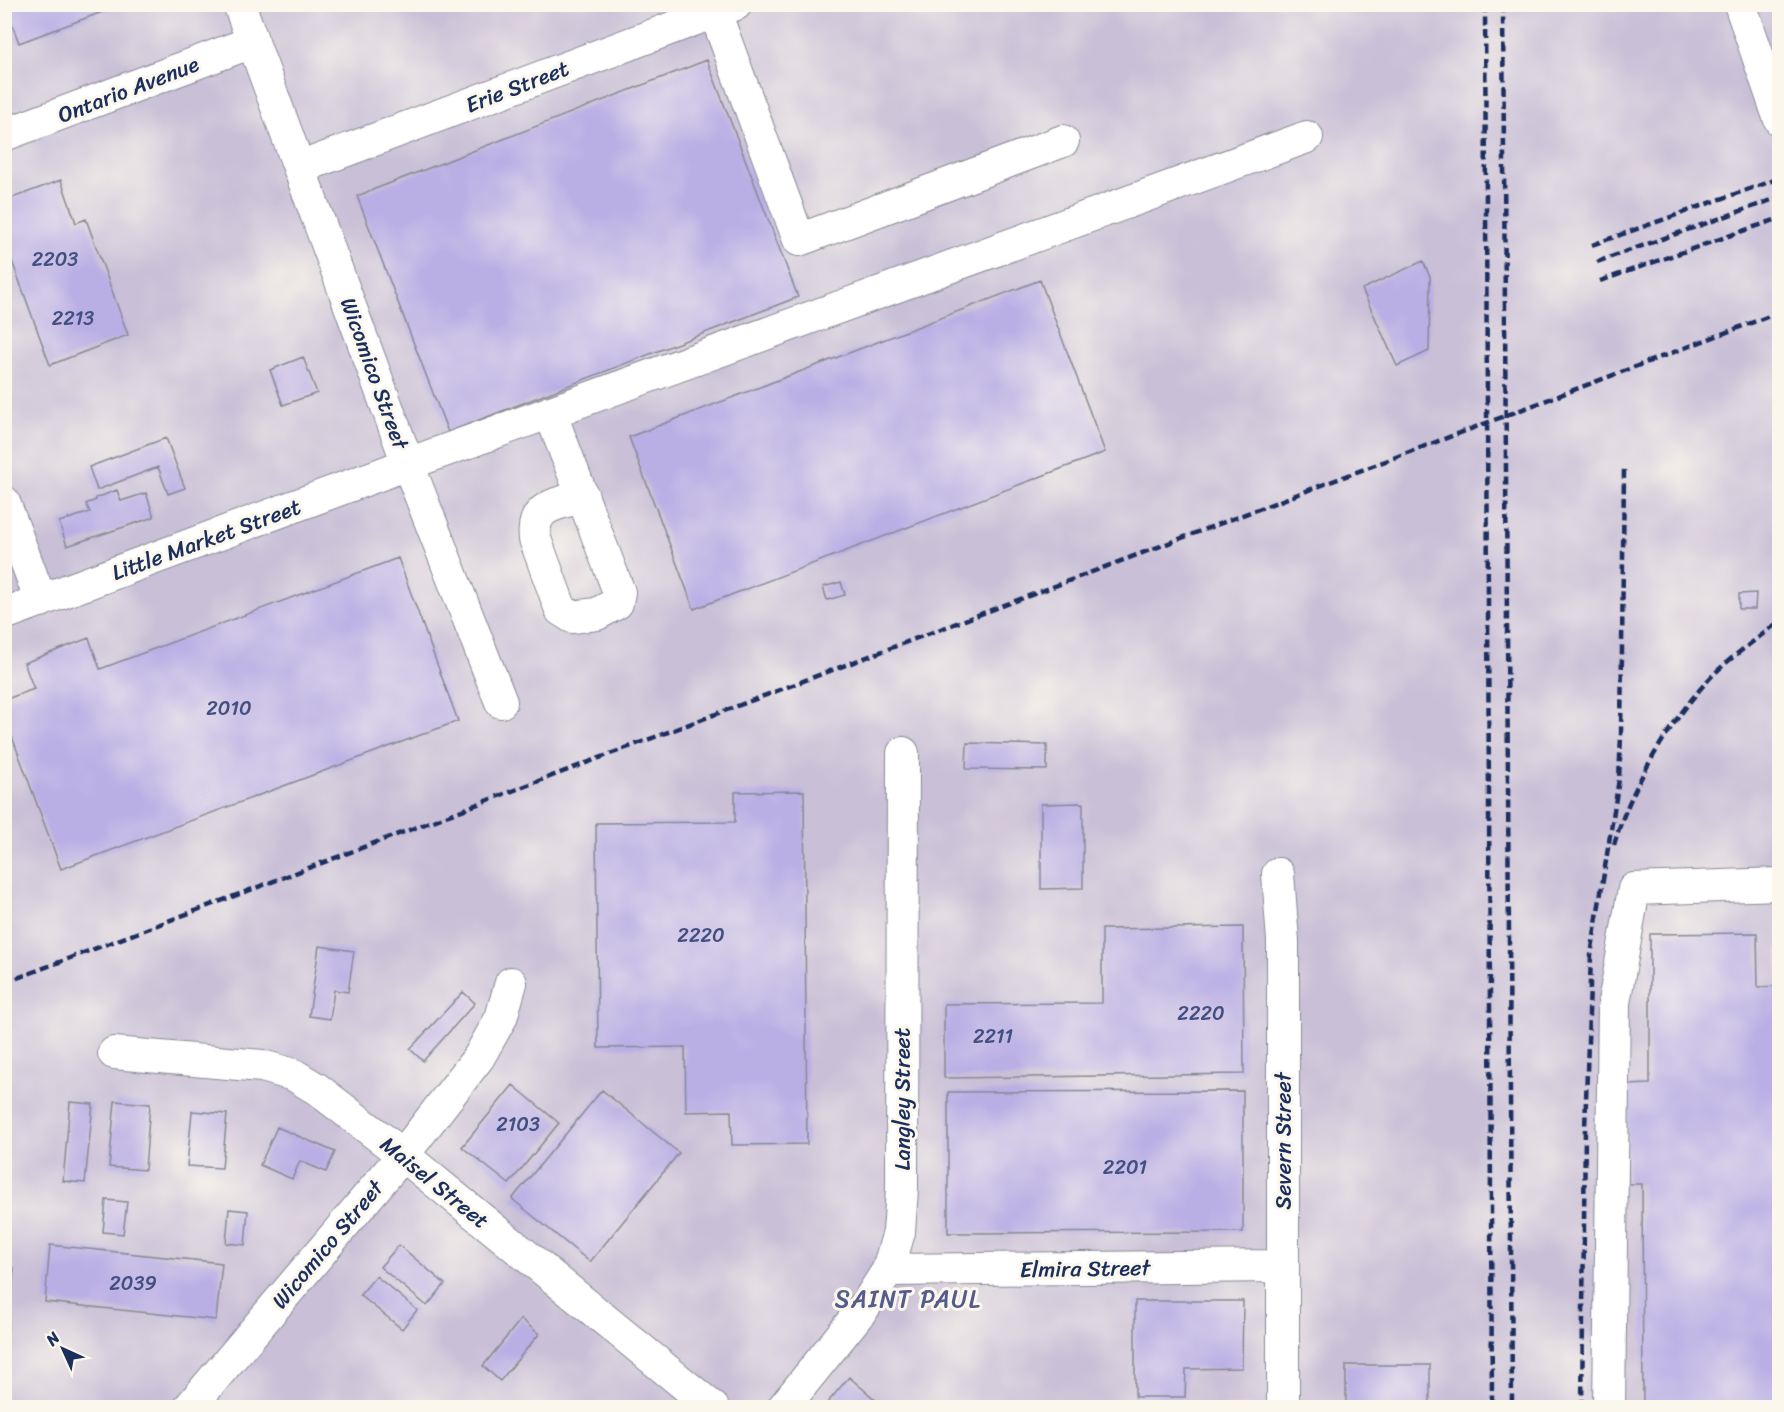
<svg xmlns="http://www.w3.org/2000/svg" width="1784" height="1412" viewBox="0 0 1784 1412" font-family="Sriracha,sans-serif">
<rect width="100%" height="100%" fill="#fbf7ec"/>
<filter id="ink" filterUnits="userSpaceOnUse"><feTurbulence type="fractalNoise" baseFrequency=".0167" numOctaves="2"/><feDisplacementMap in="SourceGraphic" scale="12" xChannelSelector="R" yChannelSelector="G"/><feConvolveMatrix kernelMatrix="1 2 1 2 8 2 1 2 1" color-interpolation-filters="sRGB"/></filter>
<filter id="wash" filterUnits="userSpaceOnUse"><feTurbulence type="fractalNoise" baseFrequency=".008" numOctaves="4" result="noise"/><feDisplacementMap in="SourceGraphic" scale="24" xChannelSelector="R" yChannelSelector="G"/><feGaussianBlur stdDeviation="1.35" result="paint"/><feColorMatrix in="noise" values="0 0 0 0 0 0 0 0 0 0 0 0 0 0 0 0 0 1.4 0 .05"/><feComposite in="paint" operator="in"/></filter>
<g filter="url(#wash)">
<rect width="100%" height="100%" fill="#f2e5ca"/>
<path fill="#c9bfd7" d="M5 5H1779V1407L5 1408Z"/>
<g id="blocks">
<path fill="#baafe5" d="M15 4H121V5L19 43 6 8Z
M707 60 798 297 448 432 357 196Z
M61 180 76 223 86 219 128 335 50 365 8 250 4 252V201Z
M1423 261 1430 277 1429 351 1397 366 1362 289Z
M1040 280 1105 452 694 609 629 437Z
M303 357 317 393 283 405 270 370Z
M166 438 185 488 168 494 158 467 97 490 89 467Z
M117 490 121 501 146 493 154 517 67 546 59 522 90 512 86 504 96 500V498Z
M398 558 458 721 61 869 4 715V700L34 689 24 663 89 638 100 669Z
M841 582 845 595 827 600 823 587Z
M1756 593 1755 609H1739V594Z
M967 743 1047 745V770L966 769Z
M804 791 807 1144 732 1145 731 1111 686 1112 685 1047 598 1048 596 823 735 822V792Z
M1083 803V888L1041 889V804Z
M1243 927 1244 1074 944 1078V1004L1102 1003V929Z
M1757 933 1758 987 1780 986V1408H1643L1642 1184H1628L1627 1085 1650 1084V934Z
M319 946 354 951 348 992 334 990 330 1019 309 1016Z
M463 992 475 1003 423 1061 410 1049Z
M513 1085 559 1123 509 1184 462 1147Z
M602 1090 679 1153 590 1262 512 1199Z
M1243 1091V1232L948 1233V1092Z
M115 1101 150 1104 145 1170 109 1167Z
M70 1102 93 1104 85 1183 63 1181Z
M192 1111 227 1114 222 1168 187 1166Z
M277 1127 335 1152 326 1172 300 1161 292 1179 260 1165Z
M106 1200 127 1202 123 1234 103 1232Z
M229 1209 248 1211 245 1245 226 1243Z
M50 1245 222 1263 216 1320 45 1302Z
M399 1245 445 1284 427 1306 380 1267Z
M4 1267 14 1268 6 1348H4Z
M376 1276 417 1310 402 1329 360 1295Z
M1135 1301H1243L1242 1368 1186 1369 1185 1397H1135Z
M521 1319 539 1334 500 1381 483 1366Z
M1346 1365H1430V1408H1346Z
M849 1377 885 1408H823Z"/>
</g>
</g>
<g filter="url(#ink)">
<use href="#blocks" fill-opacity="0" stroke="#868a94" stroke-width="1.5"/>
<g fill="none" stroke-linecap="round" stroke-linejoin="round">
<defs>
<path id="minor" d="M239 4 408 464 501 702
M712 4 799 240 1063 141
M1740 4 1780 120
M4 135 252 42
M299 168 736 4
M550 412 619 592 617 603 597 614 572 617 561 610 535 539C531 504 557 505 583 496
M4 502 41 601
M4 614 408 464 1307 137
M1278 874 1283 941V1408
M114 1053 262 1066 294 1075 317 1089 403 1155 713 1408
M888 1270 1283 1266
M189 1408 403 1155 479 1057 501 1018 511 983
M783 1408 865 1306 888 1270 899 1232 902 1189 903 753
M1609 1408 1614 1003 1634 889 1780 884"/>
</defs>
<use href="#minor" stroke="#868a94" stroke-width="34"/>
<use href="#minor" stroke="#fff" stroke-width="32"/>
<path stroke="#1b2f5e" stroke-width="4.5" stroke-dasharray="9 4.5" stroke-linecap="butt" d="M1485 4 1492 1408
M1503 4 1512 1408
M1592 245 1780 178
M1597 262 1780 197
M1600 281 1780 218
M1614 845C1629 789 1672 718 1712 676 1732 656 1757 639 1780 621
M4 983 1780 312
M1582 1408 1585 1129 1591 955 1619 779 1621 736 1624 469"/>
</g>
</g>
<g text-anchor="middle" stroke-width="6" stroke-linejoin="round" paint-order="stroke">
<g font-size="20" fill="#434f80">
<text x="55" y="266">2203</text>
<text x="73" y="325">2213</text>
<text x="229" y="715">2010</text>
<text x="701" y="942">2220</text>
<text x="1201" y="1020">2220</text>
<text x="993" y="1043">2211</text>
<text x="518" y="1131">2103</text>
<text x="1125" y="1174">2201</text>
<text x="133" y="1290">2039</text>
</g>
<g font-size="22" fill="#1b2f5e" stroke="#fbf7ec">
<text transform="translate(517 86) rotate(-21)" y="8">Erie Street</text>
<text transform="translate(128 89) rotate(-21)" y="8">Ontario Avenue</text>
<text transform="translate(375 373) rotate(70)" y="8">Wicomico Street</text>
<text transform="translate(206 539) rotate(-20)" y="8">Little Market Street</text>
<text transform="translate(902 1099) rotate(-90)" y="8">Langley Street</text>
<text transform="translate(1283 1141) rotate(-90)" y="8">Severn Street</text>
<text transform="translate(435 1182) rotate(39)" y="8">Maisel Street</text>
<text transform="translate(327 1244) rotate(-50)" y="8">Wicomico Street</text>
<text transform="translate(1085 1268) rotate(-1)" y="8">Elmira Street</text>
</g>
<g font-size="24" letter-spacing="1.5" fill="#535c8d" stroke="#fbf7ec">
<text x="908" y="1307">SAINT PAUL</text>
</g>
</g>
<rect width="1784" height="1412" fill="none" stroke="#fbf7ec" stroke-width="24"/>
<g transform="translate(63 1349) rotate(315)" stroke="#fbf7ec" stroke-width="4.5" paint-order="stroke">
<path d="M0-4.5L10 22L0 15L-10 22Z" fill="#1b2f5e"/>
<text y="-9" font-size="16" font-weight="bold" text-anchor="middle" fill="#1b2f5e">N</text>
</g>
</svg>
